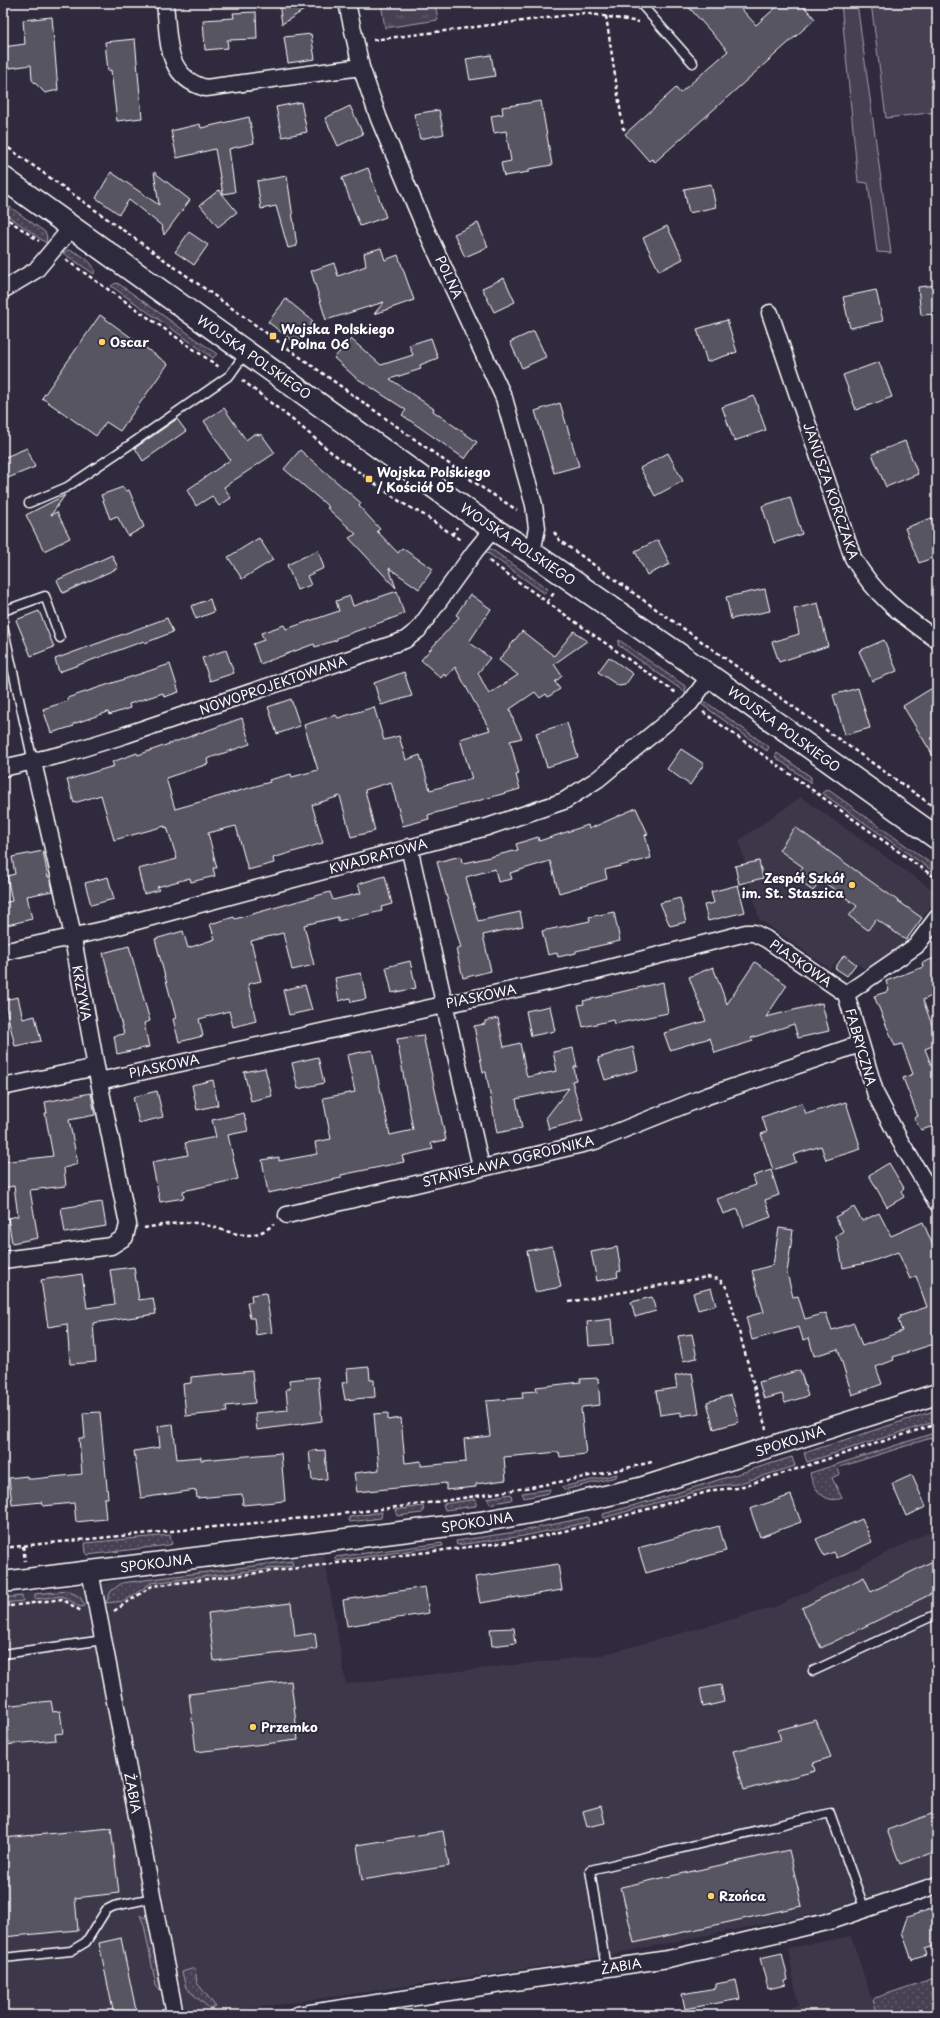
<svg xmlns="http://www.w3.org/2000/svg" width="940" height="2018" viewBox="0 0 940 2018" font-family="'Playpen Sans',sans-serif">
<defs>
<pattern id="grass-dots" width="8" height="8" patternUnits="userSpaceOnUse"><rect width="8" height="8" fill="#464152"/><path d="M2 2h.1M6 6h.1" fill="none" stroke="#625e6c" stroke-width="1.8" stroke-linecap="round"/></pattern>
<pattern id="park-tufts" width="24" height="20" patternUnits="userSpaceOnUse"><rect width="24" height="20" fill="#464152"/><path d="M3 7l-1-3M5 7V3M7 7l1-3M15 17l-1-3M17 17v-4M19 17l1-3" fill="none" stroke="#625e6c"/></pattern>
</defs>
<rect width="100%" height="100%" fill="#2f2a3d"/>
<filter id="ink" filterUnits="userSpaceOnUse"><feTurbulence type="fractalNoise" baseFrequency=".025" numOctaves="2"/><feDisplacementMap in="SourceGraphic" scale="8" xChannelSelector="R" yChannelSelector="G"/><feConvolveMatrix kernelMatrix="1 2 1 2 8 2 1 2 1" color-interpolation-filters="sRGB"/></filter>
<g filter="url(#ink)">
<path fill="#3c3749" d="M801 797 937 893V897L906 941 865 969 843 954 830 969 759 919 739 840Z
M937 1528V1876L850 1907 573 1962 206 2015H3V1596L324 1555 346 1684 601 1655 773 1608Z
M851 1936 877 2015H762L798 2005 788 1948Z"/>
<path fill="url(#grass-dots)" stroke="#a2a0a8" d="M10 207 45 232 47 237 46 243 3 212Z
M68 250C77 251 98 264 94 274L63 253Z
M116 283 119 284 217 354 213 358 111 286Z
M488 549H491L548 589 544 593 485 551Z
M619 640 685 686 686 693 618 645Z
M707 703 769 747 767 751 701 704Z
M777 753 811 777V783L775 757Z
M826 790 830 791 937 868V874L822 793Z
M937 1410V1421L807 1462 804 1453Z
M937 1432V1436L840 1467 838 1469 840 1474 832 1478 842 1498C825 1505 812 1488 810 1473Z
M792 1457 795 1466 737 1484 715 1486 604 1518 603 1514 660 1498Z
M617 1474 616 1477 564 1490 562 1487Z
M550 1489 549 1493 524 1498 522 1493Z
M511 1494 512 1499 510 1500 490 1504 487 1498Z
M476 1499V1506L445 1510 443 1504Z
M423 1506 424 1511 422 1513 397 1516 395 1510Z
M382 1512 381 1518 350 1522 349 1520V1517Z
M588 1517 589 1522 524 1536 457 1545 456 1541 522 1531Z
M170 1535 172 1544 169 1545 88 1555 86 1553 85 1543Z
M442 1543 443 1546 336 1561 335 1557Z
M292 1561 293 1566 151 1583 125 1601 106 1603 111 1591 122 1583Z
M68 1591 80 1597 85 1606 80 1607 63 1596 35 1599V1594Z
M22 1596 23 1601 3 1603V1598Z
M140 1915 146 1918 149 1922 162 1990H160L156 1986 144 1925Z
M195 1968 197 1983 216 2007 210 2009 186 1988 182 1972Z
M937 1977V2015H877L872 1999Z"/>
<path fill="url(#park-tufts)" stroke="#a2a0a8" d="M381 3H435L438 20 385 28Z"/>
<path fill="#464152" stroke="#a2a0a8" d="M841 3H857L891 253 877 252 868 183 858 182Z
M871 3H937V112L886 118Z"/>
<path fill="#595564" stroke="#fff" d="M279 3H315L282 24Z
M685 3H736L756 25 781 3H801L815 19 655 162 652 159 649 161 625 134 676 88 680 93 728 51Z
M256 12 257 39 227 40 228 48 205 50 203 20 234 18 233 13Z
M52 17 58 90 45 93 32 80 31 65 3 69V47L25 44 23 20Z
M311 34 315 59 288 63 284 37Z
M135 39 142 118 117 121 111 70 108 71 105 42Z
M491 55 495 76 470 80 466 59Z
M541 101 552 165 529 169V172L504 176 501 163 511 161 506 131 494 133 491 116 503 114 502 107Z
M301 102 307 132 282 137 276 107Z
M350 106 363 134 338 146 325 118Z
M439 110 444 134 420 139 414 114Z
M249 117 254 143 229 149 235 192 223 194 215 149 177 158 171 131 200 124 201 128Z
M368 168 386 217 360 226 342 178Z
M111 172 159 205 154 172 190 200 164 235 162 226 129 200 119 214 96 198Z
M287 176 297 246 288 248 276 206 261 209 257 181Z
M711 184 716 207 689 213 684 189Z
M219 190 237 212 218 227 200 205Z
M478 223 488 247 465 257 454 234Z
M667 226 683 259 659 271 643 238Z
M189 232 208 245 194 265 175 252Z
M381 248 385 260 398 255 414 300 374 314 384 302 326 320 311 271 334 263 338 276 366 266 364 253Z
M504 278 515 302 494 312 482 288Z
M937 285V314L921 315 918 287Z
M876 290 883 321 850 328 843 297Z
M286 299 313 321 296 344 268 322Z
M100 315 168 364 120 431 106 422 96 436 42 398Z
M727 320 737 352 707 362 697 329Z
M534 331 546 357 522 368 510 342Z
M431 338 438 358 420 365 421 369 390 379 434 409 433 411 477 442 465 459 402 415 406 410 355 377 334 358 351 339 381 365 413 355 409 345Z
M879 362 892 397 856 410 843 375Z
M754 396 766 430 734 441 722 407Z
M560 403 579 466 554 473 535 411Z
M224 408 246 440 254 434 262 435 275 453 224 487 231 498 219 506 212 496 196 506 187 490 230 460 204 421Z
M177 419 186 431 143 461 135 448Z
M905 441 918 474 886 487 872 454Z
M27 448 35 467 3 480V458Z
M300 450 361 503 359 506 380 529 377 531 398 553 402 548 433 569 419 589 389 568 396 588 349 538 356 534 327 508 329 507 284 469Z
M668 453 683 481 655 496 640 468Z
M123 487 125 491 129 490 144 527 128 536 117 516 110 519 101 495Z
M65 495 51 515 57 512 70 538 44 551 26 515Z
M790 497 802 534 774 543 762 506Z
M937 516V556L919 563 905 528Z
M259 538 273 560 242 579 228 557Z
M658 540 670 564 647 575 635 551Z
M318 550 324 568 307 576 311 585 297 590 287 565Z
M112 555 118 568 63 593 57 580Z
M765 589 770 611 731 619 726 597Z
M397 591 404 614 337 638V640L315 647 314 644 260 664 253 644 264 640 261 633 284 625 286 629 339 611 336 601 350 596 353 606Z
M470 594 491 609 469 642 490 658 478 673 489 694 518 675 499 660 522 631 554 656 574 631 587 641 554 664 562 676 555 682 560 689 548 697 546 694 540 698 535 692 510 709 514 722 522 738 510 741 519 774 516 775 520 789 428 815 429 819 403 826 391 782 365 790 375 831 351 837 340 796 312 805 323 843 273 858 274 863 248 870 236 826 208 833 217 868H213L215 876 191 882 190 878 157 887 159 890 144 894 138 869 177 859 167 827 165 828V826L114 840 101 795 74 803 67 780 114 766 112 762 137 753 138 755 242 718 250 744 207 759 208 764 166 778 175 809 270 782 269 780 291 774 292 777 318 770 304 725 336 715 338 718 374 707 384 740 399 736 406 760 420 755 430 790 472 779 460 739 490 730 455 667 446 677 444 674 441 678 421 660 459 617 456 615Z
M210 599 214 612 196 619 191 606Z
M818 603 828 646 779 662 772 642 799 634 794 609Z
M39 611 54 647 31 656 16 620Z
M167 618 173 632 145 643 144 641 59 672 55 659Z
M884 640 897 671 872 681 859 651Z
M226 650 234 673 210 681 202 658Z
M609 657 633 674 625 685 619 686 598 672Z
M170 664 179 692 164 697 163 693 129 704 130 708 109 715 108 712 73 724 74 726 51 733 43 709 68 701 67 698Z
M404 672 412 696 381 705 374 683Z
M937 685V762L903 706Z
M858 688 870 728 845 735 833 695Z
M291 699 300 726 277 734 268 707Z
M567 723 578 757 547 767 536 733Z
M681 749 704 764 690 785 667 769Z
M636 808 648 834 645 835 651 858 605 870 607 879 559 893 550 861 510 873 512 879 498 882 495 869 466 877 478 921 520 912 523 926 483 935 491 971 463 978 456 949 461 948 437 862 461 856 462 863 469 862 518 850 516 844 538 837 539 841 588 825 589 829Z
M795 827 922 918 906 940 876 919 868 930 849 916 857 906 821 880 813 891 795 878 803 867 779 850Z
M43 851 48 877H50L53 891 27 896 32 919 3 926V903L12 901 7 876 15 874 12 857Z
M759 861 763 878 739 884 735 866Z
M385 876 392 904 381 907 382 911 338 921V917L304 925 314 965 292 970 283 933 251 941 261 981 248 984 256 1021 233 1027 229 1011 199 1019 203 1036 179 1042 173 1019 176 1018 155 939 183 931 188 948 215 939 210 924 234 917 235 919 330 892 333 900 361 893 358 884Z
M108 877 114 899 91 905 85 883Z
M738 885 745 912 708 921 704 905 714 903 711 892Z
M680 898 686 922 670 926 660 903Z
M614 912 620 941 576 951V953L558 957 557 953 548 955 542 931 590 921 589 917Z
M129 946 150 1021 144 1023 149 1047 117 1054 114 1036 124 1034 103 953Z
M844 955 856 964 847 976 835 968Z
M937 957V1002H934L932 996 923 1000 937 1039V1044L925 1049 937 1079V1125L921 1130 914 1118 918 1116 903 1078 913 1074 902 1044 895 1046 874 996 889 991 886 981 923 967 922 963Z
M410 961 416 988 392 993 386 967Z
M755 962 787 985 766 1017 822 1003 829 1031 798 1038 794 1024 751 1038 753 1041 715 1053 710 1038 670 1050 664 1033 706 1021 689 977 713 967 727 1004Z
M361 973 366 999 351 1002 350 998 339 1001 335 978Z
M663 982 668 1013 614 1024 613 1020 583 1027 578 1005 584 1004 583 1001Z
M305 985 312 1010 289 1015 283 990Z
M18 997 23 1019 35 1016 41 1041 15 1046 4 1000Z
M550 1006 555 1031 531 1036 526 1011Z
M498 1018 504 1047 520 1043 527 1077 557 1071 553 1052 573 1048 577 1067H574L576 1080 572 1081 583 1120 549 1129 546 1118 569 1088 516 1099 522 1128 497 1133 486 1072H483L474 1026 485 1024V1021Z
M423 1035 446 1140 431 1143 433 1149 402 1156 404 1162 341 1175V1178L268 1193 262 1160 279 1157V1161L317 1154 315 1142 331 1139 323 1098 355 1092 347 1055 372 1050 390 1135 413 1130 397 1039Z
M633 1047 638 1070 605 1080 598 1058Z
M318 1057 324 1083 298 1089 292 1063Z
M265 1068 272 1096 251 1101 244 1072Z
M213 1080 218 1105 197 1110 192 1085Z
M157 1091 163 1117 139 1123 133 1097Z
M91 1093 95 1115 69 1120 78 1164 64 1168 66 1186 30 1190 38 1238 12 1243 8 1218 18 1216 14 1186 3 1188V1162L53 1156 45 1113H47L45 1102Z
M846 1102 861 1149 826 1160 821 1146 793 1155 796 1162 773 1170 761 1134 767 1132 762 1117 802 1103 806 1114Z
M244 1113 248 1131 228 1135 238 1179 183 1191 184 1198 160 1202 152 1162 188 1155 185 1143 216 1137 212 1120Z
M889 1163 904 1188 901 1191 904 1197 887 1207 869 1175Z
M771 1170 779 1195 765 1200 771 1217 744 1227 738 1209 723 1214 717 1199 756 1185 753 1176Z
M102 1202 106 1226 65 1233 61 1208Z
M854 1207 862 1221 879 1213 891 1236 923 1222 937 1255V1330H935L937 1343 893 1357 894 1360 876 1367 882 1384 852 1395 838 1349 814 1356 809 1338 803 1340 799 1327 752 1340 746 1317 764 1312 752 1271 773 1265 779 1228 793 1230 787 1273 793 1297 798 1296 805 1319 826 1313 832 1330 854 1323 862 1346 902 1331 898 1319 901 1318 900 1316 927 1307 916 1276 910 1279 898 1252 870 1262 843 1268 838 1242 835 1236 843 1231 835 1217Z
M552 1246 561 1287 535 1292 527 1251Z
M617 1247 621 1271 617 1272 618 1277 597 1281 591 1252Z
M134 1267 139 1300 153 1298 156 1314 93 1323 96 1362 70 1364 67 1324 48 1327 41 1280 82 1274 87 1308 115 1304 110 1270Z
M711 1288 716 1305 698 1310 693 1293Z
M266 1293 272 1332 256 1335 254 1318H250L247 1302H252L251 1295Z
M652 1297 656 1311 635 1317 631 1302Z
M611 1319 613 1344 589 1346 587 1322Z
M692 1334 697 1358 683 1361 678 1336Z
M369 1367 370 1380H374L375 1397 345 1400 342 1383 348 1382 347 1369Z
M800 1370 808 1396 785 1403 782 1394 764 1399 759 1382Z
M252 1371 255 1403 226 1406 227 1412 186 1416 183 1384 191 1383V1377Z
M692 1373 699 1413 681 1416V1412L660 1415 656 1391 677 1388 675 1376Z
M318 1377 322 1421 257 1430 255 1413 288 1410 286 1389H290L289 1380Z
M598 1378 600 1405 582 1407 581 1409 586 1454 560 1457 559 1452 504 1457 506 1480 476 1484V1487L446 1490V1483L357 1492 354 1473 379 1470 374 1414 388 1413V1420L401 1418 405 1463 421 1461V1466L466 1462 464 1439 490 1436 486 1401 523 1398 522 1392 537 1391 536 1387 581 1382 580 1379Z
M731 1395 739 1422 714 1429 707 1402Z
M100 1412 108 1498H104L106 1519 76 1522 74 1503 43 1506 42 1502 12 1505 9 1478 27 1476V1479H33L82 1474 79 1438H85L83 1413Z
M173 1424 177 1459 201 1457V1460L281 1453 285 1501 243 1505 242 1494 197 1498 196 1490 141 1498 134 1451 160 1447 158 1426Z
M325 1450 327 1479 312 1480 309 1451Z
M912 1475 926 1507 906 1516 892 1484Z
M791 1495 801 1522 760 1537 750 1509Z
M862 1519 872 1542 837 1558 834 1552 824 1556 816 1539Z
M719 1526 726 1551 646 1573 638 1548Z
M937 1559V1591L821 1648 802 1608 864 1577 871 1592Z
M558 1564 562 1590 480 1603 475 1577Z
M425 1587 429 1613 347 1626 343 1600Z
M291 1603 295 1636 315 1633 317 1649 214 1661 208 1613Z
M514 1628 516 1643 492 1646 490 1629Z
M291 1681 298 1740 196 1752 189 1694Z
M721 1685 724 1702 703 1707 700 1689Z
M51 1701 53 1712 60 1711 63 1733 55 1734 56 1740 3 1745V1706Z
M816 1720 831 1757 813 1763 815 1771 744 1790 733 1751 781 1740 778 1730Z
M601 1806 605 1823 587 1827 583 1811Z
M937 1812V1851L900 1864 887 1830Z
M111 1828 119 1893 75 1898 78 1930 3 1937V1838Z
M443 1831 449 1866 362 1880 357 1845Z
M789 1850 802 1906 634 1943 621 1887Z
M937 1907V1945L925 1949 927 1955 912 1960 902 1932 907 1917Z
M121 1938 137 2015H114L99 1943Z
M782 1953 788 1980 785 1981 786 1985 768 1989 760 1958Z
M736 1980 740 1999 685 2009 682 1994 716 1988V1984Z"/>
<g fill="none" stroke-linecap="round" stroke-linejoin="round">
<defs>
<path id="service" d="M640 3 693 63
M29 503 67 487 131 444 230 375 246 352
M3 611 45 596 60 638
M3 626 33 762
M3 1654 104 1640
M813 1671 937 1614
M3 1958 71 1951 86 1942 106 1910 114 1906 153 1898
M606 1968 590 1870 830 1813 865 1910"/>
<path id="minor" d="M165 3C169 38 164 77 206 88L361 67
M347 3 361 67 379 119 422 221 504 398 534 505 537 528 532 553
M3 290 36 270 72 227
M770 313 853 558C876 597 901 614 937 640
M3 768 64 754 125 735 405 640 418 630 475 551 493 529
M409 847 481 1167
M937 918 916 946 846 994 876 1095 899 1139 937 1203
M3 952 107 929 487 827 564 801 598 779 690 703 710 676
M99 1081 593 972 746 933H754L766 939 846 994
M3 1087 96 1067
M287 1215 595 1141 707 1096 860 1044
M3 1260 111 1246 125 1237 128 1224 96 1067 70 922 33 762
M90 1571 175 2015
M297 2015 668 1959 827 1922 937 1885"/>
<path id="tertiary" d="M3 1582 480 1522 535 1512 640 1488 937 1394"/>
<path id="secondary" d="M3 178 493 529 532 553 710 676 937 838"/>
</defs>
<use href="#service" stroke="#fff" stroke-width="11"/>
<use href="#minor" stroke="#fff" stroke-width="19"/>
<use href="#tertiary" stroke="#fff" stroke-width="23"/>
<use href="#secondary" stroke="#fff" stroke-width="25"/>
<path stroke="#fff" stroke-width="2.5" stroke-dasharray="4 3" stroke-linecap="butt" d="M606 16 623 128 626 131
M373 40 585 13 639 22
M3 144 484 489 517 510
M3 154 8 148
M3 216 39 241
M66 260 219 367
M242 380 299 425 331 452 402 503 424 515 462 541
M554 532 559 540 937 809
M452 535 457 527
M489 561 676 693
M547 602 554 593
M703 712 937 879
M144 1228C161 1225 179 1222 196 1223 225 1227 247 1247 274 1224
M569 1302 707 1277 719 1279 727 1288 766 1429
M23 1546 25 1561
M3 1548C220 1524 440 1513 652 1462
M3 1607 62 1599 81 1611
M114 1611 152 1586 525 1540 603 1522 714 1490 737 1488 937 1424"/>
<use href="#service" stroke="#2f2a3d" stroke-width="8"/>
<use href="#minor" stroke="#2f2a3d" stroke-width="16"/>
<use href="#tertiary" stroke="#2f2a3d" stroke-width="20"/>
<use href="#secondary" stroke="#2f2a3d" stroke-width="22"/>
</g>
</g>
<g fill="#ffd166" stroke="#2f2a3d" stroke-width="1.5">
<rect x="269" y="332" width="8" height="8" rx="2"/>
<circle cx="102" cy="342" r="4"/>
<rect x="365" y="475" width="8" height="8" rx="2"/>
<circle cx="852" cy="885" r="4"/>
<circle cx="253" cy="1727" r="4"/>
<circle cx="711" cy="1896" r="4"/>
</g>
<g text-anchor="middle" stroke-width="4" stroke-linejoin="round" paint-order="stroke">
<g font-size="13" fill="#fff" stroke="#2f2a3d">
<text transform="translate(449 277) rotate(65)" y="5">POLNA</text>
<text transform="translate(254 357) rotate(35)" y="5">WOJSKA POLSKIEGO</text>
<text transform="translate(831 491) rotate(71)" y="5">JANUSZA KORCZAKA</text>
<text transform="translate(518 544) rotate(34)" y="5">WOJSKA POLSKIEGO</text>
<text transform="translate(273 685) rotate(-19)" y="5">NOWOPROJEKTOWANA</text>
<text transform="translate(784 729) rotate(36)" y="5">WOJSKA POLSKIEGO</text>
<text transform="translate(378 856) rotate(-15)" y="5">KWADRATOWA</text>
<text transform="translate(801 963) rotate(35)" y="5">PIASKOWA</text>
<text transform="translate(82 993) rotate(80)" y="5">KRZYWA</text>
<text transform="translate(481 996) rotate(-12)" y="5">PIASKOWA</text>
<text transform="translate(861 1047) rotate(74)" y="5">FABRYCZNA</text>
<text transform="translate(164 1066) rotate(-12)" y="5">PIASKOWA</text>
<text transform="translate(508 1161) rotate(-14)" y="5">STANISŁAWA OGRODNIKA</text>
<text transform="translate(790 1441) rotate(-18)" y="5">SPOKOJNA</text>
<text transform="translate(477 1522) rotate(-9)" y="5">SPOKOJNA</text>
<text transform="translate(156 1563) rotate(-7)" y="5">SPOKOJNA</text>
<text transform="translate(133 1793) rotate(79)" y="5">ŻABIA</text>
<text transform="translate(621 1966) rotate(-9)" y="5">ŻABIA</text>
</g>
<g font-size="13" font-weight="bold" fill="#fff" stroke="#2f2a3d" text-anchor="start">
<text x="281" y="334">Wojska Polskiego<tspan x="281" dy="15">/ Polna 06</tspan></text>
<text x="110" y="347">Oscar</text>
<text x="377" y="477">Wojska Polskiego<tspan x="377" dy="15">/ Kościół 05</tspan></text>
<text x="844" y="883" text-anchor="end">Zespół Szkół<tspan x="844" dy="15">im. St. Staszica</tspan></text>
<text x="261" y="1732">Przemko</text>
<text x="719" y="1901">Rzońca</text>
</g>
</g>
<rect width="940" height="2018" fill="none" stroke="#2f2a3d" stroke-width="16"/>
<rect x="8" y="8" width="924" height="2002" fill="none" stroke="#fff" stroke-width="1.5" filter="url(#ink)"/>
</svg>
